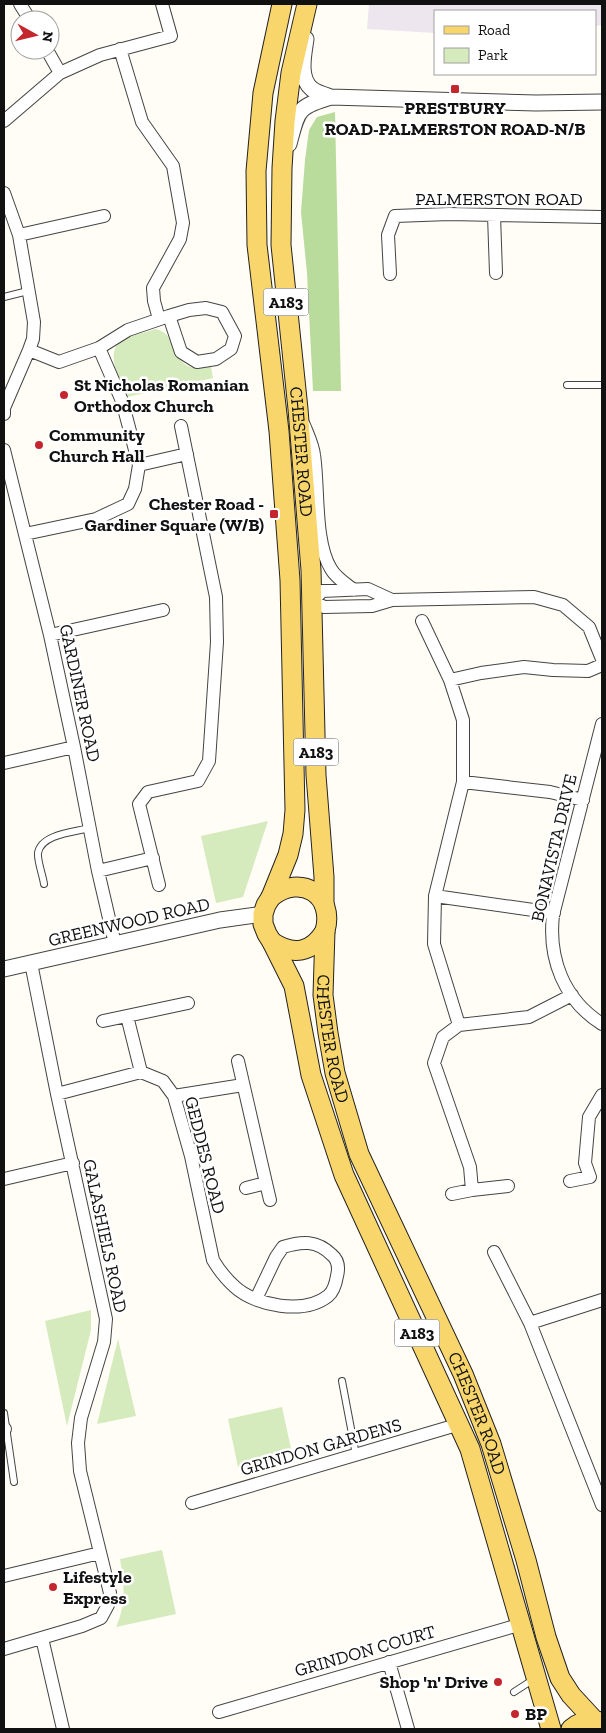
<svg xmlns="http://www.w3.org/2000/svg" width="606" height="1733" viewBox="0 0 606 1733" font-family="'Zilla Slab',serif">
<rect width="100%" height="100%" fill="#fffdf5"/>
<path fill="#eee6ef" d="M369 4H602V25L595 26V11H435V33L367 29Z"/>
<path fill="#d5ebbd" d="M155 329C178 332 172 366 195 368 200 369 206 367 211 367L213 378 127 397C121 383 104 353 121 341 130 335 145 333 155 329Z
M268 821 243 897 216 903 201 836Z
M91 1310V1330L67 1426 45 1321Z
M118 1339 136 1416 97 1424Z
M282 1407 292 1453 238 1467 228 1419Z
M162 1550 176 1614 116 1627C127 1601 124 1585 120 1559Z"/>
<path fill="#b9dc9c" d="M335 112 341 391H313L307 273 301 212 305 160 309 130 317 117Z"/>
<g fill="none" stroke-linecap="round" stroke-linejoin="round">
<defs>
<path id="service" d="M4 297 28 291
M567 385H602
M44 884C43 876 37 860 38 853 41 834 75 832 90 828
M342 1381 356 1455
M4 1413 14 1482
M514 1692 534 1679"/>
<path id="minor" d="M20 4 30 20
M120 49 142 122 173 166 183 223 180 239 153 288 154 301 159 319
M47 50 60 73
M4 121 60 73 100 55 171 36 162 4
M4 193 19 235 34 322 33 339 29 350 4 408V414
M494 215 496 273
M19 235 104 216
M390 274 388 235 395 216 449 214 602 217
M29 350 59 362 99 348 128 330 169 316 189 310 206 308 222 312 235 336 231 349 216 359 197 362 181 352 169 316
M304 425C308 435 313 445 314 455 319 487 314 542 331 569 336 578 346 584 354 590
M4 450 50 635 74 747 98 871 115 944
M139 465 187 454
M25 534 96 519 128 504 135 489 139 465 122 401 99 348
M392 600 368 589 322 591 313 601 324 607 372 606 392 600 534 597 563 605 589 627 602 659
M422 621 450 680 463 720V782L435 896 434 944 459 1025
M50 635 163 610
M450 680 481 673 524 667 553 670 588 671 602 665
M602 724 553 915C548 959 564 1000 602 1024
M4 763 74 747
M463 782 550 792 583 800
M98 871 153 858
M159 885 139 804 148 792 198 781 209 761 217 642 216 597 181 426
M435 896 554 913
M127 1016 141 1072
M103 1021 188 1003
M238 1061 266 1183
M57 1094 141 1072 163 1081 174 1096 191 1156 213 1260C219 1270 226 1279 235 1287 256 1306 304 1315 328 1296 333 1292 336 1282 337 1276 339 1268 338 1260 332 1255 317 1240 302 1241 283 1247L276 1257 256 1299
M174 1096 243 1085
M4 1179 73 1163
M570 1181 590 1177 585 1163 589 1117 602 1095
M246 1188 266 1183 270 1200
M472 1190 508 1186
M452 1194 472 1190 470 1167 434 1063 443 1037 459 1025 529 1017 572 995
M494 1252 530 1323 602 1505
M530 1323 602 1300
M4 1429H5
M192 1503 460 1424
M4 1576 100 1553
M42 1638 63 1729
M4 1649 82 1626 101 1618 108 1605 110 1593 80 1471 78 1443 81 1418 104 1342 106 1319 57 1094 31 963
M389 1662 408 1729
M219 1712 522 1624"/>
<path id="tertiary" d="M306 39C304 54 298 78 312 89 317 93 325 95 331 97
M289 144C298 111 296 107 331 97L536 103 602 102
M4 969 220 920 263 914"/>
<g id="primary">
<path d="M282 4 263 93 256 171 257 245 279 431 290 580 295 810 293 834 288 855 271 897 266 905 263 914V924L267 934 272 942 294 986 311 1075 344 1175 470 1449 551 1729"/>
<path id="s1" d="M307 4 291 73 285 121 282 168 281 245 298 409 311 570 316 775 324 877V904"/>
<path id="s2" d="M271 897C301 873 335 895 325 931L323 995 328 1033 335 1073 359 1154 463 1374 491 1444 526 1560 546 1637 560 1678 571 1695 595 1721"/>
<path d="M272 942C293 956 312 953 325 931"/>
<path d="M571 1729C580 1721 591 1720 602 1722"/>
</g>
</defs>
<use href="#service" stroke="#444" stroke-width="8"/>
<use href="#minor" stroke="#444" stroke-width="14"/>
<use href="#tertiary" stroke="#444" stroke-width="17"/>
<use href="#primary" stroke="#222" stroke-width="21"/>
<use href="#service" stroke="#fff" stroke-width="6"/>
<use href="#minor" stroke="#fff" stroke-width="12"/>
<use href="#tertiary" stroke="#fff" stroke-width="15"/>
<use href="#primary" stroke="#f9d66b" stroke-width="19"/>
</g>
<g fill="#c4262e" stroke="#fff" stroke-width="2">
<rect x="450" y="84" width="10" height="10" rx="2.5"/>
<circle cx="64" cy="395" r="5"/>
<circle cx="39" cy="445" r="5"/>
<rect x="269" y="509" width="10" height="10" rx="2.5"/>
<circle cx="53" cy="1587" r="5"/>
<circle cx="498" cy="1682" r="5"/>
<circle cx="515" cy="1714" r="5"/>
</g>
<g text-anchor="middle" stroke-width="5" stroke-linejoin="round" paint-order="stroke">
<g fill="#fff" stroke="#585858" stroke-width="1">
<rect x="263.5" y="288.5" width="45" height="27" rx="4"/>
<rect x="293.5" y="738.5" width="45" height="27" rx="4"/>
<rect x="394.5" y="1319.5" width="45" height="27" rx="4"/>
</g>
<g font-size="16" font-weight="bold" fill="#111">
<text x="286" y="308">A183</text>
<text x="316" y="758">A183</text>
<text x="417" y="1339">A183</text>
</g>
<g font-size="18" font-weight="bold" fill="#111" stroke="#fff" text-anchor="start">
<text x="455" y="114" text-anchor="middle">PRESTBURY<tspan x="455" dy="21">ROAD-PALMERSTON ROAD-N/B</tspan></text>
<text x="74" y="391">St Nicholas Romanian<tspan x="74" dy="21">Orthodox Church</tspan></text>
<text x="49" y="441">Community<tspan x="49" dy="21">Church Hall</tspan></text>
<text x="264" y="510" text-anchor="end">Chester Road -<tspan x="264" dy="21">Gardiner Square (W/B)</tspan></text>
<text x="63" y="1583">Lifestyle<tspan x="63" dy="21">Express</tspan></text>
<text x="488" y="1688" text-anchor="end">Shop 'n' Drive</text>
<text x="525" y="1720">BP</text>
</g>
<g font-size="18" fill="#111" stroke="#fff">
<text x="499" y="205">PALMERSTON ROAD</text>
<text dy="6" stroke="none"><textPath href="#s1" startOffset="451">CHESTER ROAD</textPath></text>
<text transform="translate(80 693) rotate(78)" y="6">GARDINER ROAD</text>
<text transform="translate(554 848) rotate(-77)" y="6">BONAVISTA DRIVE</text>
<text transform="translate(129 922) rotate(-13)" y="6">GREENWOOD ROAD</text>
<text dy="6" stroke="none"><textPath href="#s2" startOffset="198">CHESTER ROAD</textPath></text>
<text transform="translate(205 1155) rotate(76)" y="6">GEDDES ROAD</text>
<text transform="translate(105 1236) rotate(78)" y="6">GALASHIELS ROAD</text>
<text dy="6" stroke="none"><textPath href="#s2" startOffset="602">CHESTER ROAD</textPath></text>
<text transform="translate(321 1447) rotate(-16)" y="6">GRINDON GARDENS</text>
<text transform="translate(365 1651) rotate(-16)" y="6">GRINDON COURT</text>
</g>
</g>
<rect width="606" height="1733" fill="none" stroke="#111111" stroke-width="10"/>
<rect x="434" y="10" width="162" height="65" fill="#ffffff" stroke="#a0a0a0"/>
<rect x="444" y="26" width="25" height="8" fill="#f9d66b" stroke="#a0a0a0"/>
<text x="478" y="35" font-size="15" fill="#111111">Road</text>
<rect x="444" y="48" width="25" height="15" fill="#d5ebbd" stroke="#a0a0a0"/>
<text x="478" y="60" font-size="15" fill="#111111">Park</text>
<g transform="translate(35 35) rotate(98)"><circle r="24" fill="#ffffff" stroke="#a0a0a0"/>
<path d="M0-4L9 19L0 12L-9 19Z" fill="#c4262e"/>
<text y="-8" font-size="14" font-weight="bold" text-anchor="middle" fill="#111111">N</text>
</g>
</svg>
